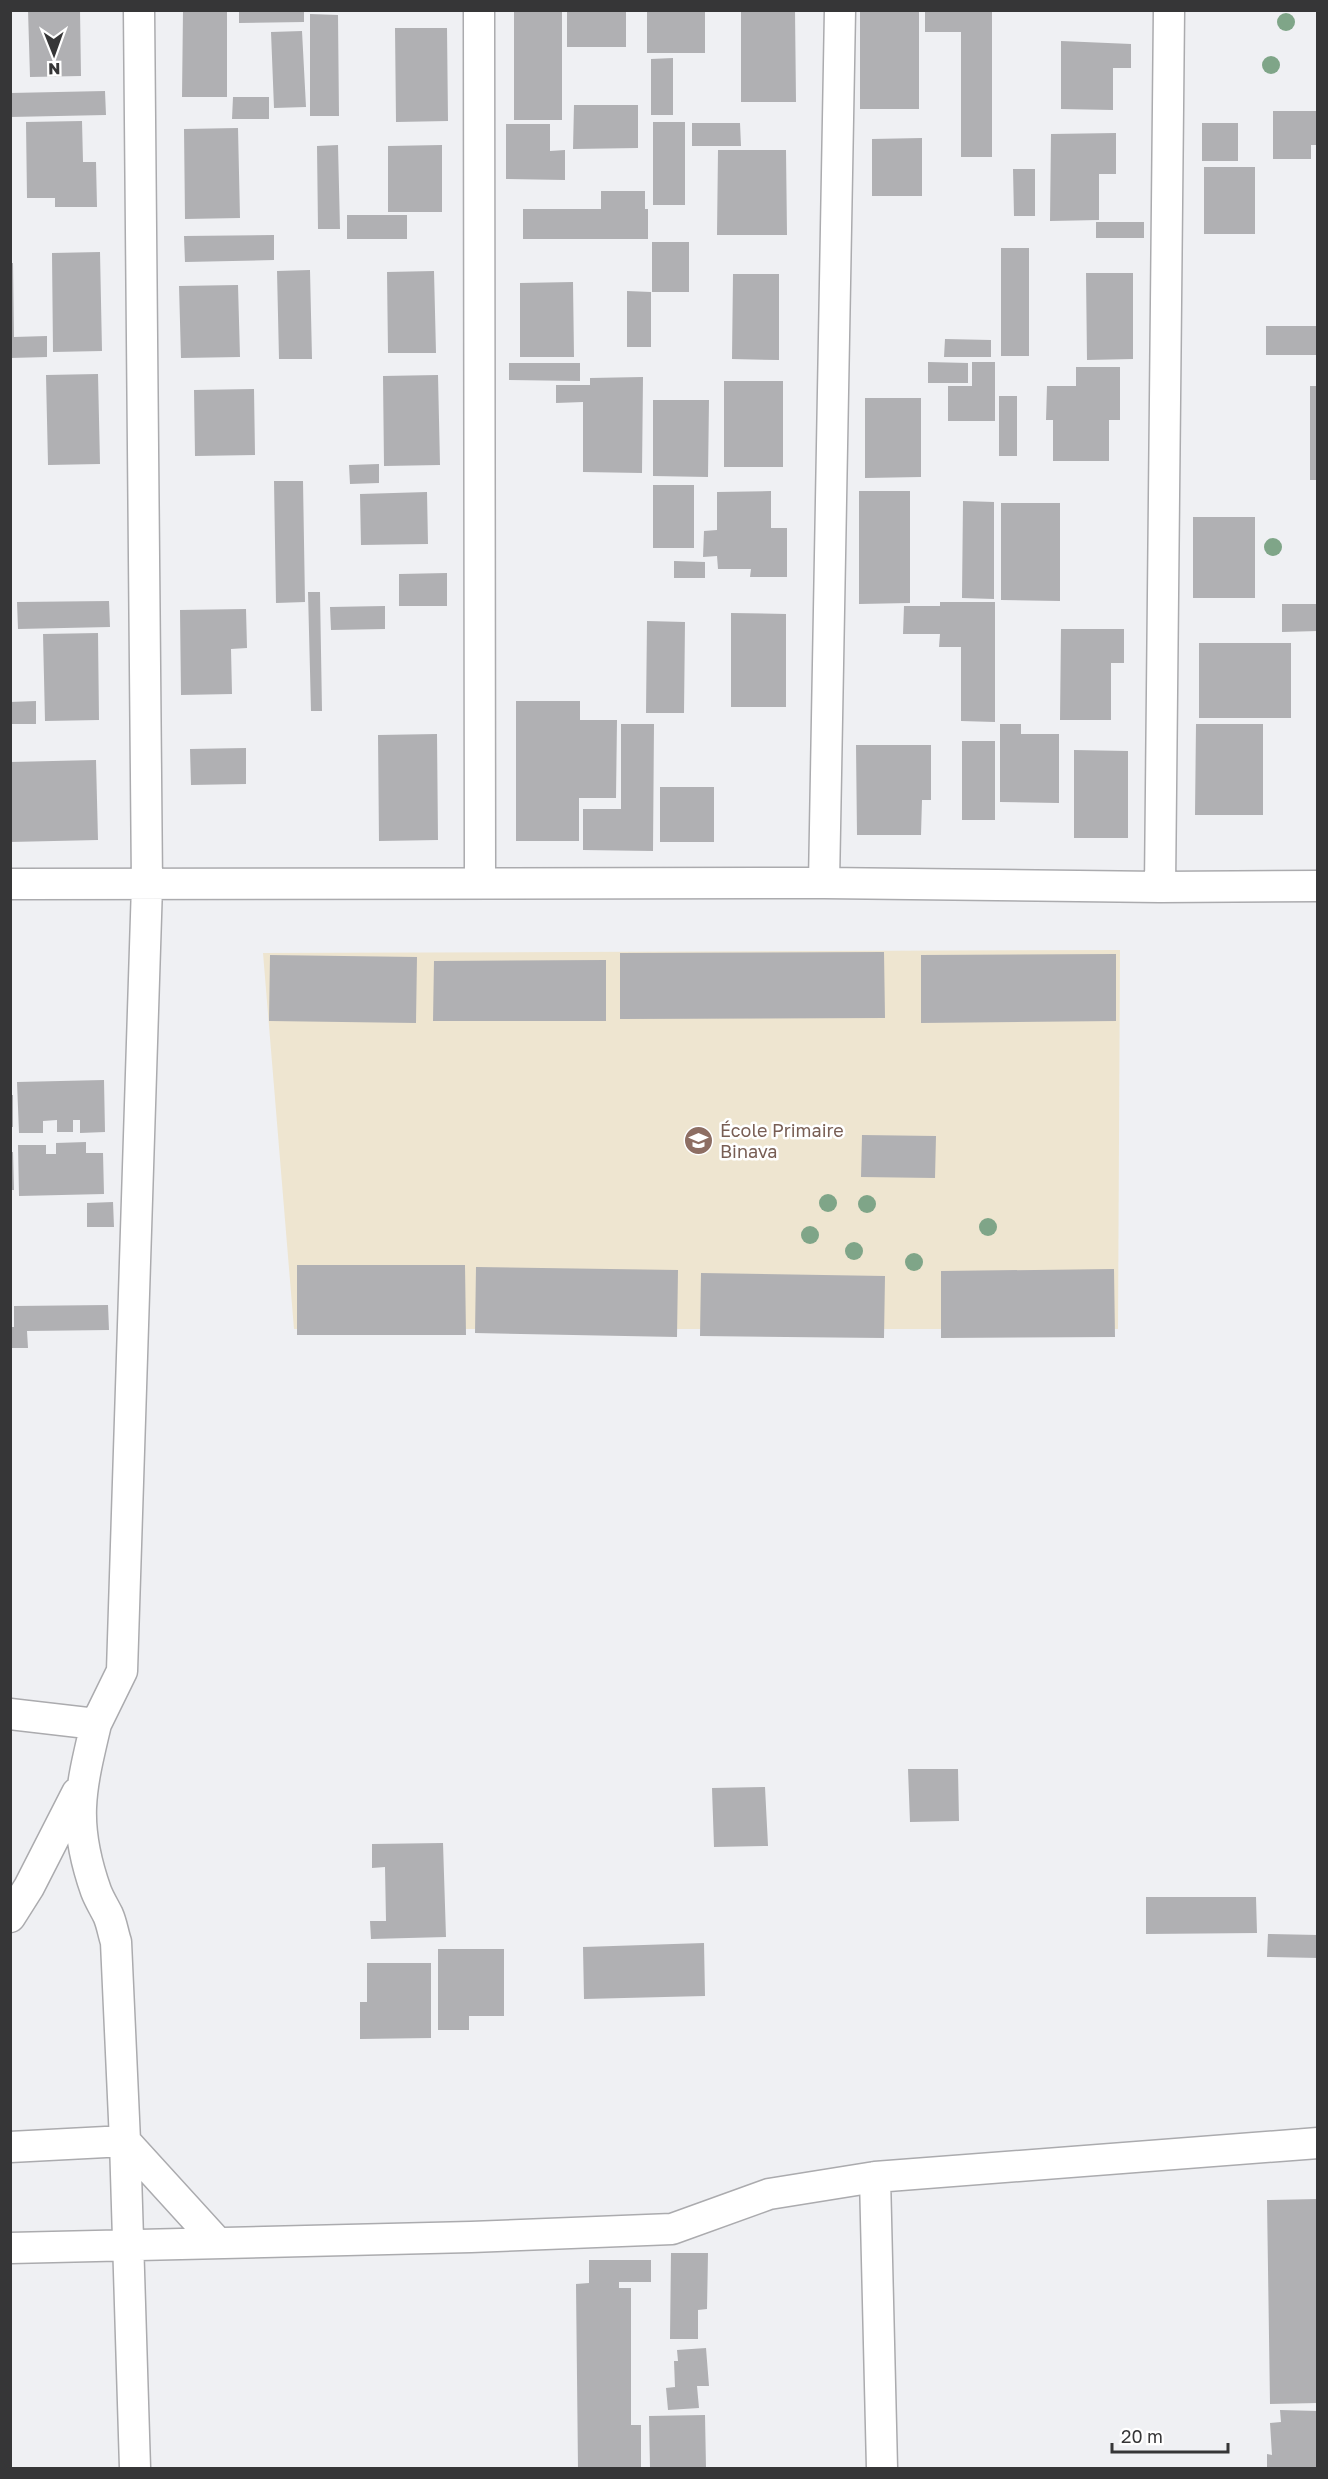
<svg xmlns="http://www.w3.org/2000/svg" width="1328" height="2479" viewBox="0 0 1328 2479" font-family="'Golos Text',sans-serif">
<rect width="100%" height="100%" fill="#eff0f3"/>
<path fill="#eee5d0" d="M1120 950 1118 1329H294L263 953Z"/>
<path fill="#b0b0b3" d="M28 10H80L81 76 30 77Z
M183 10H227V97H182Z
M239 10H304V22L239 23Z
M514 10 562 11V120H514Z
M567 10H626V47H567Z
M647 10H705V53H647Z
M741 10H795L796 102H741Z
M860 10H919V109H860Z
M925 10H992V157H961V32H925Z
M310 14 338 15 339 116H310Z
M395 28H447L448 121 396 122Z
M302 31 306 107 274 108 271 32Z
M1061 41 1131 44V68H1113V110L1061 109Z
M673 58V115H651V59Z
M105 91 106 115 10 117V93Z
M233 97H269V119H232Z
M574 105H638V148L573 149Z
M1273 111H1318V145H1311V159H1273Z
M82 121 83 162H96L97 207H55V198H27L26 122Z
M653 122H685V205H653Z
M692 123H740L741 146H692Z
M1202 123H1238V161H1202Z
M506 124H550V151L565 150V180L506 179Z
M238 128 240 218 185 219 184 129Z
M1116 133V174H1099V220L1050 221 1051 134Z
M922 138V196H872V139Z
M338 145 340 229H318L317 146Z
M442 145V212H388V146Z
M718 150H786L787 235H717Z
M1204 167H1255V234H1204Z
M1013 169H1035V216H1014Z
M601 191H645V209H648V239H523V209H601Z
M347 215H407V239H347Z
M1096 222H1144V238H1096Z
M274 235V260L185 262 184 236Z
M652 242H689V292H652Z
M1001 248H1029V356H1001Z
M100 252 102 351 53 352 52 253Z
M10 263H13L14 337 47 336V357L10 358Z
M310 270 312 359H279L277 271Z
M434 271 436 353H388L387 272Z
M1086 273H1133V359L1087 360Z
M733 274H779V360L732 359Z
M573 282 574 357H520V283Z
M238 285 240 357 181 358 179 286Z
M627 291 651 292V347H627Z
M1266 326H1318V355H1266Z
M945 339 991 340V357H944Z
M928 362 968 363V383H928Z
M972 362H995V421H948V386H972Z
M509 363H580V381L509 380Z
M1076 367H1120V420H1109V461H1053V420H1046L1047 386H1076Z
M98 374 100 464 48 465 46 375Z
M438 375 440 465 384 466 383 376Z
M643 377 642 473 583 472V402L556 403V385H590V378Z
M724 381H783V467H724Z
M1310 386H1318V480H1310Z
M254 389 255 455 195 456 194 390Z
M999 396H1017V456H999Z
M865 398H921V477L865 478Z
M653 400H709L708 477 653 476Z
M379 464V483L350 484 349 465Z
M274 481H303L305 602 276 603Z
M653 485H694V548H653Z
M771 491V528H787V577H750L751 569H718L717 556 703 557 704 531 717 530V492Z
M859 491H910V603L859 604Z
M427 492 428 544 361 545 360 494Z
M963 501 994 502V599L962 598Z
M1001 503H1060V601L1001 600Z
M1193 517H1255V598H1193Z
M674 561 705 562V578H674Z
M447 573V606H399V574Z
M308 592H320L322 711H311Z
M109 601 110 627 18 629 17 602Z
M940 602H995V722L961 721V647H939L940 634H903L904 606H940Z
M1282 604H1318V631L1282 632Z
M385 606V629L331 630 330 607Z
M246 609 247 648 231 649 232 694 181 695 180 610Z
M731 613 786 614V707H731Z
M647 621 685 622 684 713H646Z
M1061 629H1124V663H1111V720H1060Z
M98 633 99 720 45 721 43 634Z
M1199 643H1291V718H1199Z
M36 701V724H10V702Z
M516 701H580V720H617L616 798H579V841H516Z
M621 724H654L653 851 583 850V809H621Z
M1000 724H1021V734H1059V803L1000 802Z
M1196 724H1263V815H1195Z
M437 734 438 840 379 841 378 735Z
M962 741H995V820H962Z
M856 745H931V800H922L921 835H857Z
M246 748V784L191 785 190 749Z
M1074 750 1128 751V838H1074Z
M96 760 98 840 10 842V762Z
M660 787H714V842H660Z
M884 952 885 1018 620 1019V953Z
M1116 954V1021L921 1023V955Z
M270 955 417 957 416 1023 269 1021Z
M606 960V1021H433L434 961Z
M104 1080 105 1132 80 1133V1120H73V1132H57V1120L43 1121V1133H19L17 1082Z
M10 1095H13V1127H10Z
M862 1135 936 1136 935 1178 861 1177Z
M86 1142V1153H103L104 1194 19 1196 18 1145H46V1154H56V1143Z
M10 1152H13L14 1190H10Z
M113 1202 114 1227H87V1203Z
M297 1265H465L466 1335H297Z
M476 1267 678 1270 677 1337 475 1333Z
M1114 1269 1115 1337 941 1338V1271Z
M701 1273 885 1276 884 1338 700 1336Z
M108 1305 109 1330 27 1331 28 1348H10V1327H14V1306Z
M908 1769H958L959 1821 910 1822Z
M765 1787 768 1846 714 1847 712 1788Z
M443 1843 446 1937 371 1939 370 1921H386L385 1867 372 1868V1844Z
M1146 1897H1256L1257 1933 1146 1934Z
M1268 1934 1318 1935V1958L1267 1957Z
M704 1943 705 1996 584 1999 583 1947Z
M438 1949H504V2016H469V2030H438Z
M367 1963H431V2038L360 2039V2002H367Z
M1318 2199V2403L1270 2404 1267 2200Z
M671 2253H708L707 2309 698 2310V2339H670Z
M589 2260H651V2282H619V2288H631V2425H641V2468H578L576 2284 589 2283Z
M706 2348 709 2386H697L699 2408 668 2410 666 2388 675 2387 674 2361H678L677 2350Z
M1280 2410 1318 2411V2468H1267V2454L1272 2455 1270 2423 1281 2422Z
M705 2415 706 2468H650L649 2416Z"/>
<g fill="none" stroke-linecap="round" stroke-linejoin="round">
<defs>
<path id="minor" d="M479 10 480 882
M824 883 840 10
M10 884 824 883 1160 887 1318 886
M1160 887 1169 10
M10 1714 96 1724C80 1791 72 1823 96 1891 99 1899 104 1907 108 1915 112 1924 113 1933 116 1942L125 2141 135 2468
M96 1724 122 1671 147 885 139 10
M10 1917 29 1887 77 1793
M10 2147 125 2141 217 2242
M875 2177 882 2468
M10 2248 471 2237 672 2229 769 2194 875 2177 1318 2143"/>
</defs>
<use href="#minor" stroke="#ababae" stroke-width="33"/>
<use href="#minor" stroke="#fff" stroke-width="30"/>
</g>
<g fill="#7fa588">
<circle cx="1286" cy="22" r="9"/>
<circle cx="1271" cy="65" r="9"/>
<circle cx="1273" cy="547" r="9"/>
<circle cx="828" cy="1203" r="9"/>
<circle cx="867" cy="1204" r="9"/>
<circle cx="988" cy="1227" r="9"/>
<circle cx="810" cy="1235" r="9"/>
<circle cx="854" cy="1251" r="9"/>
<circle cx="914" cy="1262" r="9"/>
</g>
<defs>
<symbol id="school-disc" viewBox="-11 -11 22 22"><circle r="9.5" fill="#8d6e63" stroke="#fff"/><path d="M0-5L7-2L0 1L-7-2ZM-4 1L0 2.5L4 1V4Q0 6-4 4Z" fill="#fff"/></symbol>
</defs>
<g fill-rule="evenodd">
<use href="#school-disc" x="682" y="1124" width="33" height="33"/>
</g>
<g text-anchor="middle" stroke-width="5" stroke-linejoin="round" paint-order="stroke">
<g font-size="18" fill="#785e54" stroke="#fff" text-anchor="start">
<text x="720" y="1137">École Primaire<tspan x="720" dy="21">Binava</tspan></text>
</g>
</g>
<rect width="1328" height="2479" fill="none" stroke="#363637" stroke-width="24"/>
<g transform="translate(54 54) rotate(179)" stroke="#ffffff" stroke-width="4.5" paint-order="stroke">
<path d="M0-4.5L10 22L0 15L-10 22Z" fill="#363637"/>
<text y="-9" font-size="16" font-weight="bold" text-anchor="middle" fill="#363637">N</text>
</g>
<path d="M1112 2443v9h116v-9" fill="none" stroke="#363637" stroke-width="3"/>
<text x="1121" y="2443" font-size="18" fill="#363637" stroke="#ffffff" stroke-width="4.5" paint-order="stroke">20 m</text>
</svg>
